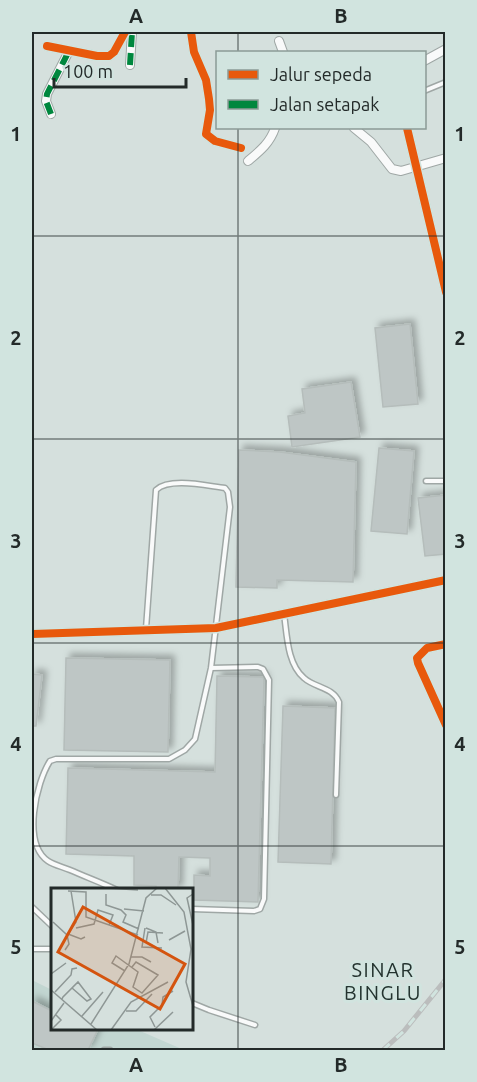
<svg xmlns="http://www.w3.org/2000/svg" width="477" height="1082" viewBox="0 0 477 1082" font-family="Ubuntu,sans-serif">
<defs>
<filter id="shadow"><feDropShadow dx="4.5" dy="-4.5" stdDeviation="3" flood-color="#0004"/></filter>
</defs>
<rect width="100%" height="100%" fill="#d5e0dd"/>
<path fill="#c2d6d1" d="M32 980 52 990V1030H138L184 1050H32Z"/>
<path fill="#bec6c5" stroke="#b5bdbb" stroke-width="1.5" filter="url(#shadow)" d="M410 324 418 404 383 407 375 328Z
M351 382 360 437 292 447 288 416 305 413 302 389Z
M379 448 414 451 407 534 371 531Z
M239 450 280 452 356 462 353 582 277 580V588L236 587Z
M446 495V554L425 556 418 498Z
M66 658 170 660 168 752 64 750Z
M32 674 42 675 36 726H32Z
M217 676 263 677 264 680 258 902 194 900V875L210 876V858L179 857 178 890H156V886L134 885V856L66 854 68 768 215 772Z
M283 706 335 708 331 864 278 862Z
M32 1001 52 1011V1029H98L88 1050H49L32 1043Z"/>
<g fill="none" stroke-linecap="round" stroke-linejoin="round">
<defs>
<path id="lane" d="M424 91 446 82
M426 481H446
M284 614C287 634 287 664 304 678 315 688 333 687 339 702L336 795
M117 890C102 883 86 877 70 870 63 867 54 865 48 861 22 843 36 783 50 761L56 759H169L185 750 195 739 211 668 230 507 228 492 225 488C207 486 170 477 156 490L146 629
M32 907 52 926
M192 909 254 911 260 909 264 899 269 680 263 669 258 667 211 668
M32 949H52
M192 1003 209 1010 255 1025
M104 1050H110"/>
<path id="street" d="M191 32 194 52 206 80 209 99 210 110 206 134 215 141 241 148
M279 41 283 52
M47 46 97 56H109L114 52 125 32
M424 61 446 49
M130 65 132 32
M51 114 46 101 47 94 69 51
M354 128 371 142 392 169 401 171 446 158
M407 128 446 292
M248 161C260 151 270 143 275 128
M32 634 216 628 446 580
M446 644 427 648 417 658 418 663 446 725"/>
</defs>
<use href="#lane" stroke="#9fa7a5" stroke-width="7"/>
<use href="#street" stroke="#9fa7a5" stroke-width="10"/>
<use href="#lane" stroke="#f9fafa" stroke-width="4"/>
<use href="#street" stroke="#f9fafa" stroke-width="8"/>
<defs>
<path id="rail" d="M383 1050 404 1031 446 979"/>
</defs>
<use href="#rail" stroke="#bbbdbd" stroke-width="5"/>
<use href="#rail" stroke="#d1e4df" stroke-width="3" stroke-dasharray="9" stroke-linecap="butt"/>
<path stroke="#00873e" stroke-width="6" stroke-dasharray="12 6" stroke-linecap="butt" d="M130 65 132 32
M51 114 46 101 47 94 69 51"/>
<defs>
<path id="cycleway" d="M191 32 194 52 206 80 209 99 210 110 206 134 215 141 241 148
M47 46 97 56H109L114 52 125 32
M407 128 446 292
M32 634 216 628 446 580
M446 644 427 648 417 658 418 663 446 725"/>
</defs>
<use href="#cycleway" stroke="#d1e4df" stroke-width="11"/>
<use href="#cycleway" stroke="#e8590c" stroke-width="8"/>
</g>
<path fill="none" stroke="#232a29" stroke-width="1.5" stroke-opacity="0.55" d="M238 32V52M238 128V1050M32 236H446M32 439H446M32 643H446M32 846H446"/>
<g text-anchor="middle" stroke-width="6" stroke-linejoin="round" paint-order="stroke">
<g font-size="20" letter-spacing="1.5" fill="#23332f" stroke="#d1e4df">
<text x="383" y="977">SINAR<tspan x="383" dy="23">BINGLU</tspan></text>
</g>
</g>
<g transform="translate(51 888)">
<rect width="142" height="142" fill="#d5e0dd"/>
<path fill="none" stroke="#8e9795" stroke-width="1.5" d="M56 0 87 2M114 0 133 24 140 61 135 94 142 118M17 3 35 4V29L87 47M55 6V17L70 22 75 27 72 34 88 41M100 7H110L125 17M73 21 93 23M2 34 16 47 18 56 14 62M142 37 136 10 142 6M25 40 43 36 47 22 62 27 58 37M94 40 91 59 111 60M95 40 105 44 107 55M17 46 30 51 34 49M16 47 25 34 20 3M118 52 134 43M95 55 97 44 112 45M80 69H91L100 74M74 83 61 75 65 68 87 84 82 99 91 105 107 87 85 74 81 79M0 86 15 75M0 102 46 142M4 104 20 87 21 81 26 80M11 111 12 109 27 94 40 111 36 113 21 100M75 123H85L101 106M31 128 52 104M0 133 13 115M40 136 78 76 95 10 106 0M104 139 99 129 111 117 112 109 122 103M1 141 10 132 5 127M60 142 80 114 117 94M103 142 122 124"/>
<path fill="#d4540f" fill-opacity="0.15" stroke="#d4540f" stroke-width="3" d="M32 19 134 76 109 121 7 64Z"/>
<rect width="142" height="142" fill="none" stroke="#232a29" stroke-width="3"/>
</g>
<rect width="477" height="1082" fill="none" stroke="#d1e4df" stroke-width="66"/>
<rect x="216" y="51" width="210" height="78" fill="#d1e4df" stroke="#8b9a96" stroke-width="1.5"/>
<rect x="228" y="70" width="30" height="9" fill="#e8590c" stroke="#8b9a96" stroke-width="1.5"/>
<text x="270" y="81" font-size="18" fill="#232a29">Jalur sepeda</text>
<rect x="228" y="100" width="30" height="9" fill="#00873e" stroke="#8b9a96" stroke-width="1.5"/>
<text x="270" y="111" font-size="18" fill="#232a29">Jalan setapak</text>
<path d="M54 78v9h132v-9" fill="none" stroke="#232a29" stroke-width="3"/>
<text x="63" y="78" font-size="18" fill="#232a29" stroke="#d1e4df" stroke-width="4.5" paint-order="stroke">100 m</text>
<rect x="33" y="33" width="411" height="1016" fill="none" stroke="#232a29" stroke-width="2"/>
<g font-size="20" text-anchor="middle" font-weight="bold" fill="#232a29">
<text x="136" y="23">A</text>
<text x="341" y="23">B</text>
<text x="16" y="141">1</text>
<text x="460" y="141">1</text>
<text x="16" y="345">2</text>
<text x="460" y="345">2</text>
<text x="16" y="548">3</text>
<text x="460" y="548">3</text>
<text x="16" y="751">4</text>
<text x="460" y="751">4</text>
<text x="16" y="954">5</text>
<text x="460" y="954">5</text>
<text x="136" y="1072">A</text>
<text x="341" y="1072">B</text>
</g>
</svg>
